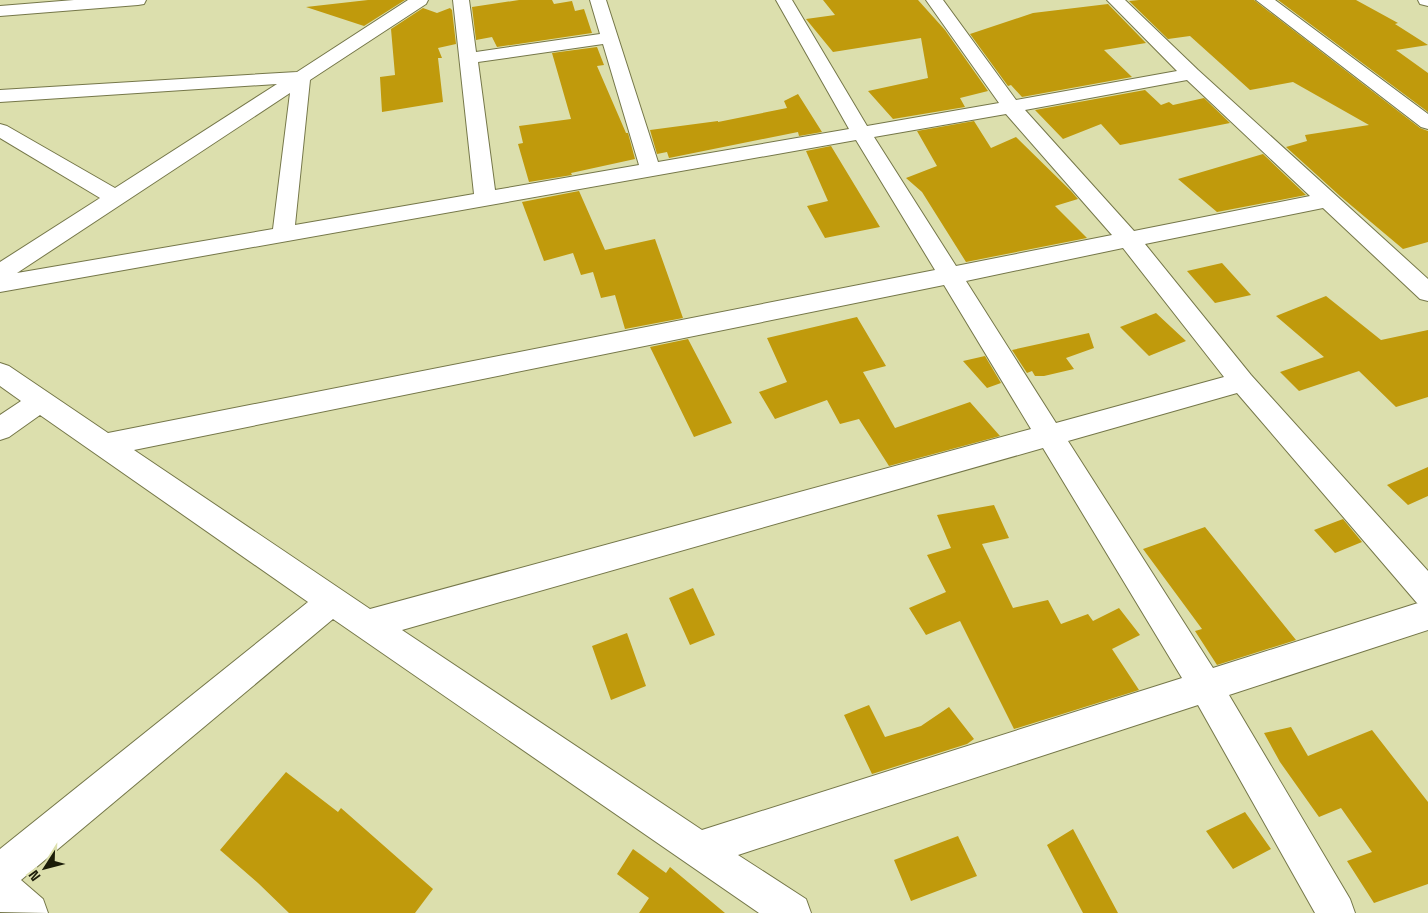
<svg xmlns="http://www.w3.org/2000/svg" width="1428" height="913" viewBox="0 0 1428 913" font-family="'Space Grotesk',sans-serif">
<rect width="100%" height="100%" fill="#dcdfad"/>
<path fill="#c09a0c" d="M368 0H405L364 26 306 7Z
M519 0H552L554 4 572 1 575 11 584 9 592 33 497 47 492 37 476 40 472 7Z
M823 0H918L945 30 988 91 960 98 965 107 893 119 868 91 928 78 921 38 833 52 806 19 835 15Z
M1139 0H1254L1420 128 1428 131V242L1403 249 1340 196 1286 147 1307 141 1305 135 1369 125 1293 82 1250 90 1190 36 1168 39 1129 1Z
M1278 0H1356L1398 23 1395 24 1428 45 1396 50 1428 73V112Z
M1108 4 1146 43 1104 50 1132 77 1022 97 1011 85 1008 86 970 34 1033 13Z
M423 8 437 13 450 8 452 10 456 44 438 48 442 58H438L443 102 382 112 380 77 395 75 391 29Z
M597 47 604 65 597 66 626 133H628L635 159 571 173 572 175 529 182 518 144 523 143 519 126 571 119 552 53Z
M1145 90 1161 105 1169 102 1173 105 1204 98 1230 123 1120 145 1101 124 1063 139 1035 110Z
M798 94 822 132 799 136 798 132 669 158 667 152 657 154 650 130 718 121V122L787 108 784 101Z
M974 121 991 148 1016 137 1071 191 1078 199 1055 206 1087 238 966 262 922 192 906 178 937 166 917 131Z
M831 146 880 227 825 238 807 206 828 201 806 151Z
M1263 154 1306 195 1217 212 1178 179Z
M579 191 605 250 655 239 683 318 625 329 615 295 601 298 593 272 581 275 573 253 544 261 522 202Z
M1222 263 1251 295 1215 303 1187 271Z
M1326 296 1381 340 1428 330V397L1396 407 1359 371 1299 391 1280 372 1324 357 1276 316Z
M1156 313 1186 341 1149 356 1120 327Z
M857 317 886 366 863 372 895 428 970 402 1000 436 889 466 859 419 840 424 827 400 775 419 759 392 787 382 767 338Z
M1089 333 1094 348 1066 358 1074 369 1044 376H1035L1032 371 1027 373 1012 350Z
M688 339 732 423 694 437 650 347Z
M985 356 1001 383 987 388 963 361Z
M1428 467V496L1408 505 1387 485Z
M994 505 1009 538 982 544 1013 608 1048 600 1061 624 1088 614 1093 621 1119 608 1140 635 1112 649 1139 690 1014 729 960 621 926 635 909 608 946 592 927 555 951 548 937 515Z
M1343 519 1362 542 1335 553 1314 530Z
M1205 527 1296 640 1217 665 1195 631 1202 629 1143 549Z
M693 588 715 635 690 645 669 598Z
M627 633 646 686 611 700 592 646Z
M869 705 885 737 921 726 949 707 974 739 967 744 872 774 844 715Z
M1291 727 1308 756 1372 730 1428 802V884L1374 903 1347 861 1372 852 1341 808 1319 817 1280 762 1264 733Z
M286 772 338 812 341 808 433 889 415 913H289L258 883 220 850Z
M1245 812 1271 849 1233 869 1206 831Z
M1073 829 1118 913H1083L1047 845Z
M958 836 977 876 911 901 894 860Z
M633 849 666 873 670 867 725 913H639L649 898 617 874Z"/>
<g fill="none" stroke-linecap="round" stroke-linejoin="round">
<defs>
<path id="minor" d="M74 0H146L144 4 138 5 0 16V6Z
M408 0H428L426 4 310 80 295 225 474 194 453 0H469L476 52 600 34 590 0H606L658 162 849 129 776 0H792L867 126 999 103 926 0H943L1016 100 1177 71 1107 0H1125L1198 70 1428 279V301L1420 299 1323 208 1145 244 1251 375 1428 571V630L1229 695 1350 899 1355 913H1315L1198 705 738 855 806 899 811 913H759L333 619 21 880 43 899 48 913 0 912V849L308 602 40 415 9 437 0 440V415L21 401 0 386V363L9 366 108 433 935 270 856 140 0 292V262L100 198 0 138V124L7 126 115 188 277 84 0 102V90L297 72ZM603 44 639 165 495 190 478 62ZM1187 80 1310 196 1134 231 1025 110ZM290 93 273 229 17 273ZM1006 114 1112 235 956 266 874 137ZM1123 248 1224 377 1056 423 966 281ZM944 285 1031 429 370 609 134 450ZM1237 393 1417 603H1418L1213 668 1068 441ZM1043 448 1182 678 702 830 402 630Z
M1256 0H1275L1428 114V129L1421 127Z
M1418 0H1428V6L1420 4Z"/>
</defs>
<use href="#minor" stroke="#757749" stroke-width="2"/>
<use href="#minor" fill="#fff" fill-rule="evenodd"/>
</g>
<g transform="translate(45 868) rotate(234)" stroke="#dcdfad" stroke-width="4" paint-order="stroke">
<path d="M0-4L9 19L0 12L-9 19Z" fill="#1b1c09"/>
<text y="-8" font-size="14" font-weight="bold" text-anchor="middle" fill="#1b1c09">N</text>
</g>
</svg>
